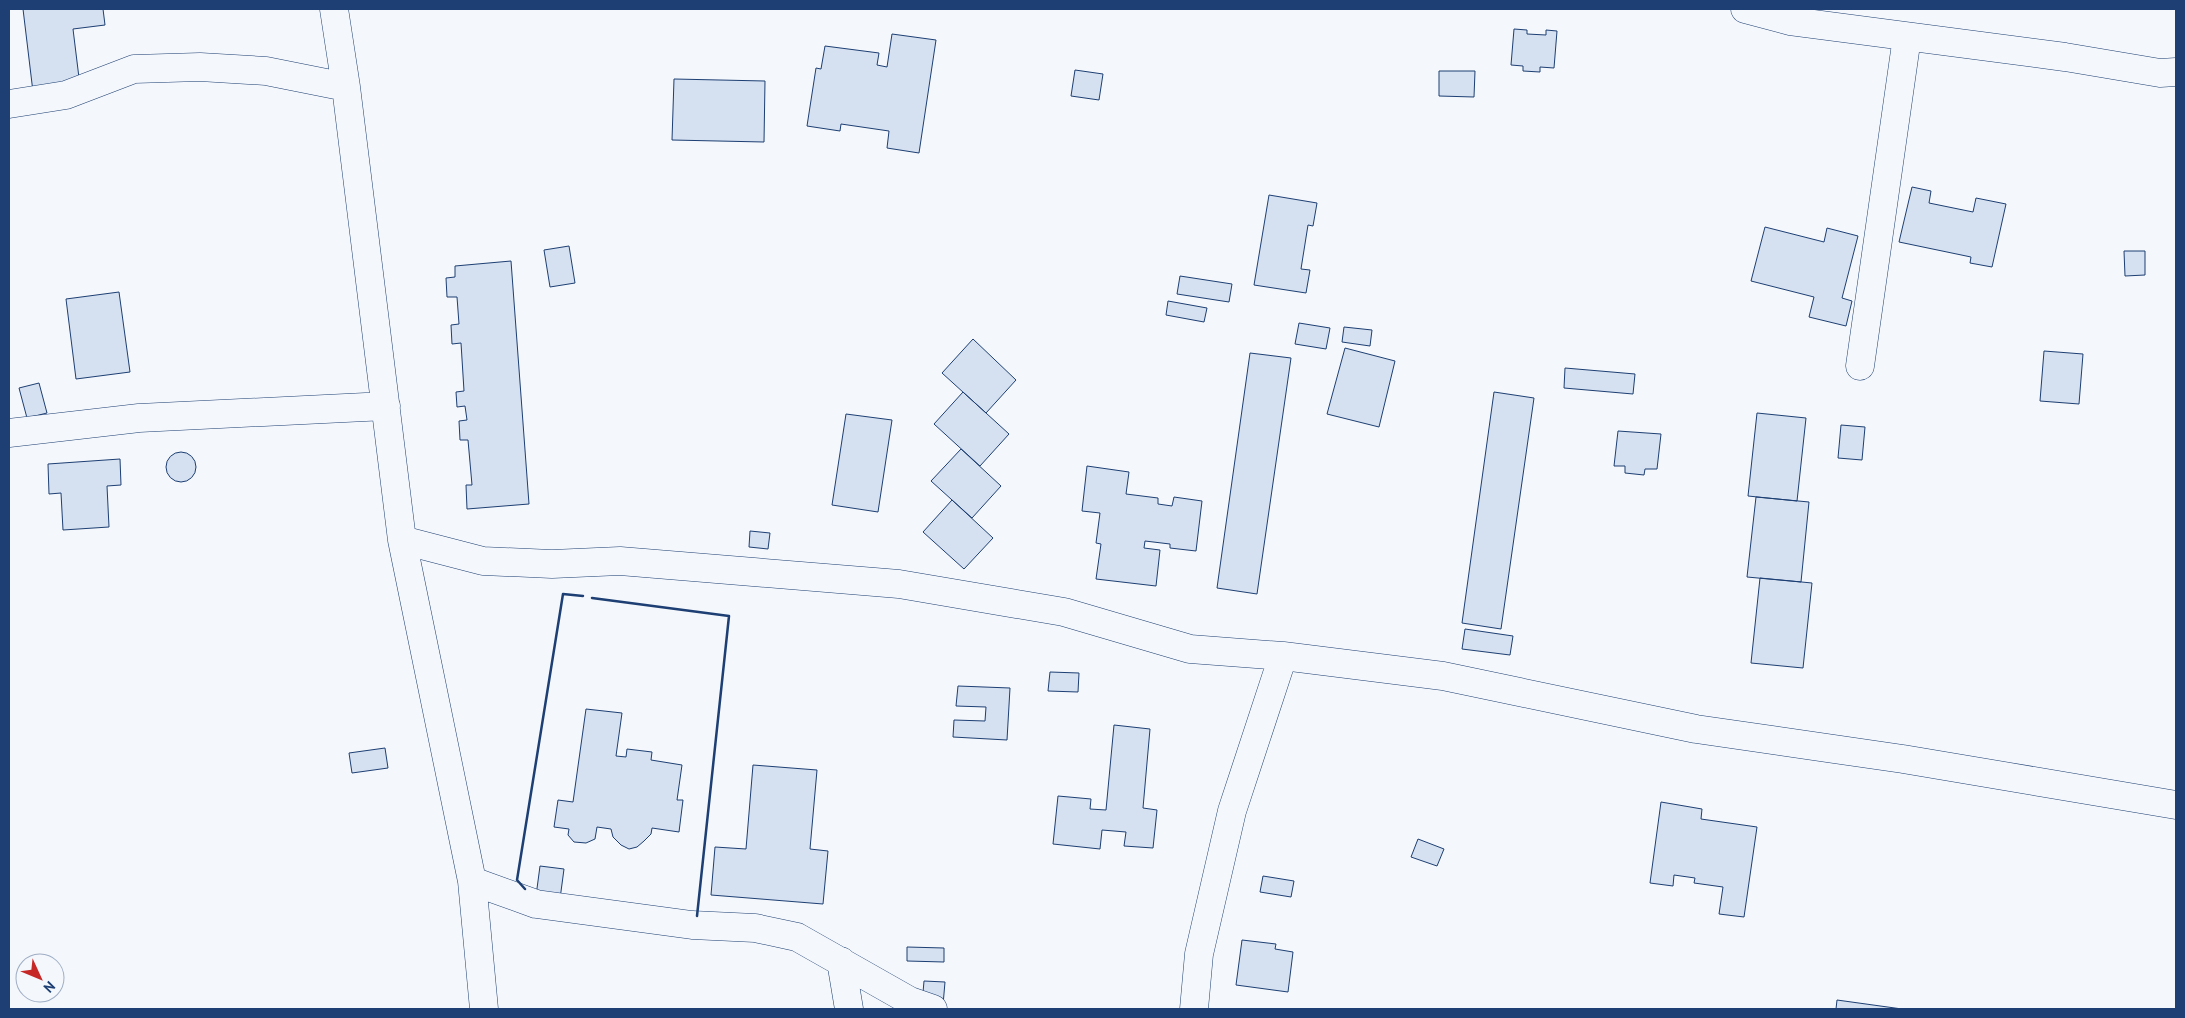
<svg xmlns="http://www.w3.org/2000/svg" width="2185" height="1018" viewBox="0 0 2185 1018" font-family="'PT Sans',sans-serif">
<rect width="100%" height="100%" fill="#f4f7fb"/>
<path fill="#d5e0f0" stroke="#1d3f73" d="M23 9H103L105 25 73 29 80 86 33 92Z
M1514 29 1527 30V34L1546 35V30L1557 31 1554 68 1540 67V72L1523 71V66L1511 65Z
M892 34 936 40 919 153 887 148 889 131 841 124 840 131 807 126 816 68 821 69 825 46 879 53 877 65 887 67Z
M1075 70 1103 74 1099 100 1071 96Z
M1439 71H1475L1474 97 1439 96Z
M674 79 765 81 764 142 672 140Z
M1912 187 1931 191 1929 203 1973 212 1976 198 2006 204 1992 267 1970 263 1971 257 1899 242Z
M1269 195 1317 203 1313 226 1308 225 1301 269 1310 270 1306 293 1254 285Z
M1765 227 1824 242 1827 228 1858 236 1842 298 1852 301 1846 326 1809 317 1814 297 1751 281Z
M569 246 575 283 550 287 544 250Z
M2124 251H2145V275L2125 276Z
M511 261 529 504 467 509 466 485H472L468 440H460L459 421 467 420 465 406 457 407 456 392 464 391 461 343 452 344 451 325 459 324 457 297H447L446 278 455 277V266Z
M1180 276 1232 284 1229 302 1177 294Z
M119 292 130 372 76 379 66 299Z
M1168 301 1207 308 1204 322 1166 315Z
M1299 323 1330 328 1326 349 1295 344Z
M1344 327 1372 330 1370 346 1342 342Z
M973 339 1016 380 986 413 942 373Z
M1345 348 1395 361 1379 427 1327 414Z
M2044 351 2083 354 2079 404 2040 401Z
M1250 353 1291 358 1257 594 1217 588Z
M1565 368 1635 374 1633 394 1564 388Z
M39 383 47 413 27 418 19 388Z
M963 392 1009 434 980 466 934 424Z
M1494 392 1534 398 1501 629 1462 623Z
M1757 413 1806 418 1797 501 1748 496Z
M846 414 892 420 878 512 832 505Z
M1841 425 1865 427 1862 460 1838 458Z
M1618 431 1661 434 1657 469H1645L1644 475 1625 473V466H1614Z
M961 449 1001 486 972 518 931 481Z
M166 467a15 15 0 1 1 30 0a15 15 0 1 1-30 0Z
M120 459 121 485 107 486 109 527 63 530 61 493 49 494 48 464Z
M1087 466 1129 472 1126 494 1158 498V504L1172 506 1174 497 1202 501 1196 551 1170 548V544L1145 541 1144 548 1160 550 1156 586 1096 579 1101 544 1096 543 1100 513 1082 511Z
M1756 497 1809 502 1801 582 1747 577Z
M952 500 993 538 964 569 923 532Z
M750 531 770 533 768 549 749 547Z
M1760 578 1812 583 1803 668 1751 663Z
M1465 629 1513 636 1510 655 1462 649Z
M1050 672 1079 673 1078 692 1048 691Z
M958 686 1010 688 1007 740 953 737 954 720 985 721 986 707 956 706Z
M586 709 622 713 616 756 626 757 627 749 652 752 651 760 682 765 677 800H683L679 832 652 828 651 834 644 841 637 847 629 849 621 845 613 837 611 829 597 827 595 839 586 843 574 842 568 835 569 829 554 827 558 800 573 802Z
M1114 725 1150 729 1143 808 1157 810 1153 848 1124 846 1126 832 1102 830 1100 849 1053 844 1058 796 1091 799 1090 809 1106 810Z
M385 748 388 768 352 773 349 753Z
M753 765 817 770 810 849 828 851 823 904 711 895 715 847 746 849Z
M1661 802 1702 809 1701 819 1757 827 1744 917 1719 914 1723 887 1694 883 1695 878 1674 875 1673 886 1650 883Z
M1418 839 1444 849 1437 866 1411 857Z
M540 866 564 869 560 899 536 896Z
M1263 876 1294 881 1291 897 1260 892Z
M1242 940 1276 944 1275 949 1293 952 1288 992 1236 985Z
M907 947 944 948V962L907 961Z
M924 981 945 982 943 1005 922 1004Z
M1837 1000 1902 1009H1836Z"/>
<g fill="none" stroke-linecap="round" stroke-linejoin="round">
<defs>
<path id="street" d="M334 9 346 87 402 540 472 881 484 1009
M1745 9 1790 21 2065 57 2160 73 2176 72
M9 104 66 95 134 69 200 67 266 71 346 87
M1860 366 1907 37
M9 433 139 418 386 406
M402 540 483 561 552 564 620 561 899 584 1064 612 1190 649 1283 656 1443 676 1696 729 1903 759 2176 805
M472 881 536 904 692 925 755 928 797 937 910 1001 933 1009
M841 961 849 1009
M1194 1009 1199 954 1232 811 1283 656"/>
</defs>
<use href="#street" stroke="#1d3f73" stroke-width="29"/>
<use href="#street" stroke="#f4f7fb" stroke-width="28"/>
<path stroke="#1d3f73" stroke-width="2.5" d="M592 598 729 616 697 916
M525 889 517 880 563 594 583 596"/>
</g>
<rect width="2185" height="1018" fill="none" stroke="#1d3f73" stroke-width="20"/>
<g transform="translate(40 978) rotate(134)"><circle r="24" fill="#f4f7fb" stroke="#9eadc5"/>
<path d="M0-4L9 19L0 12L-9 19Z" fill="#c62828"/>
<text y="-8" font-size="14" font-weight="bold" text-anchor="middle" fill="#1d3f73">N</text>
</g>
</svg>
